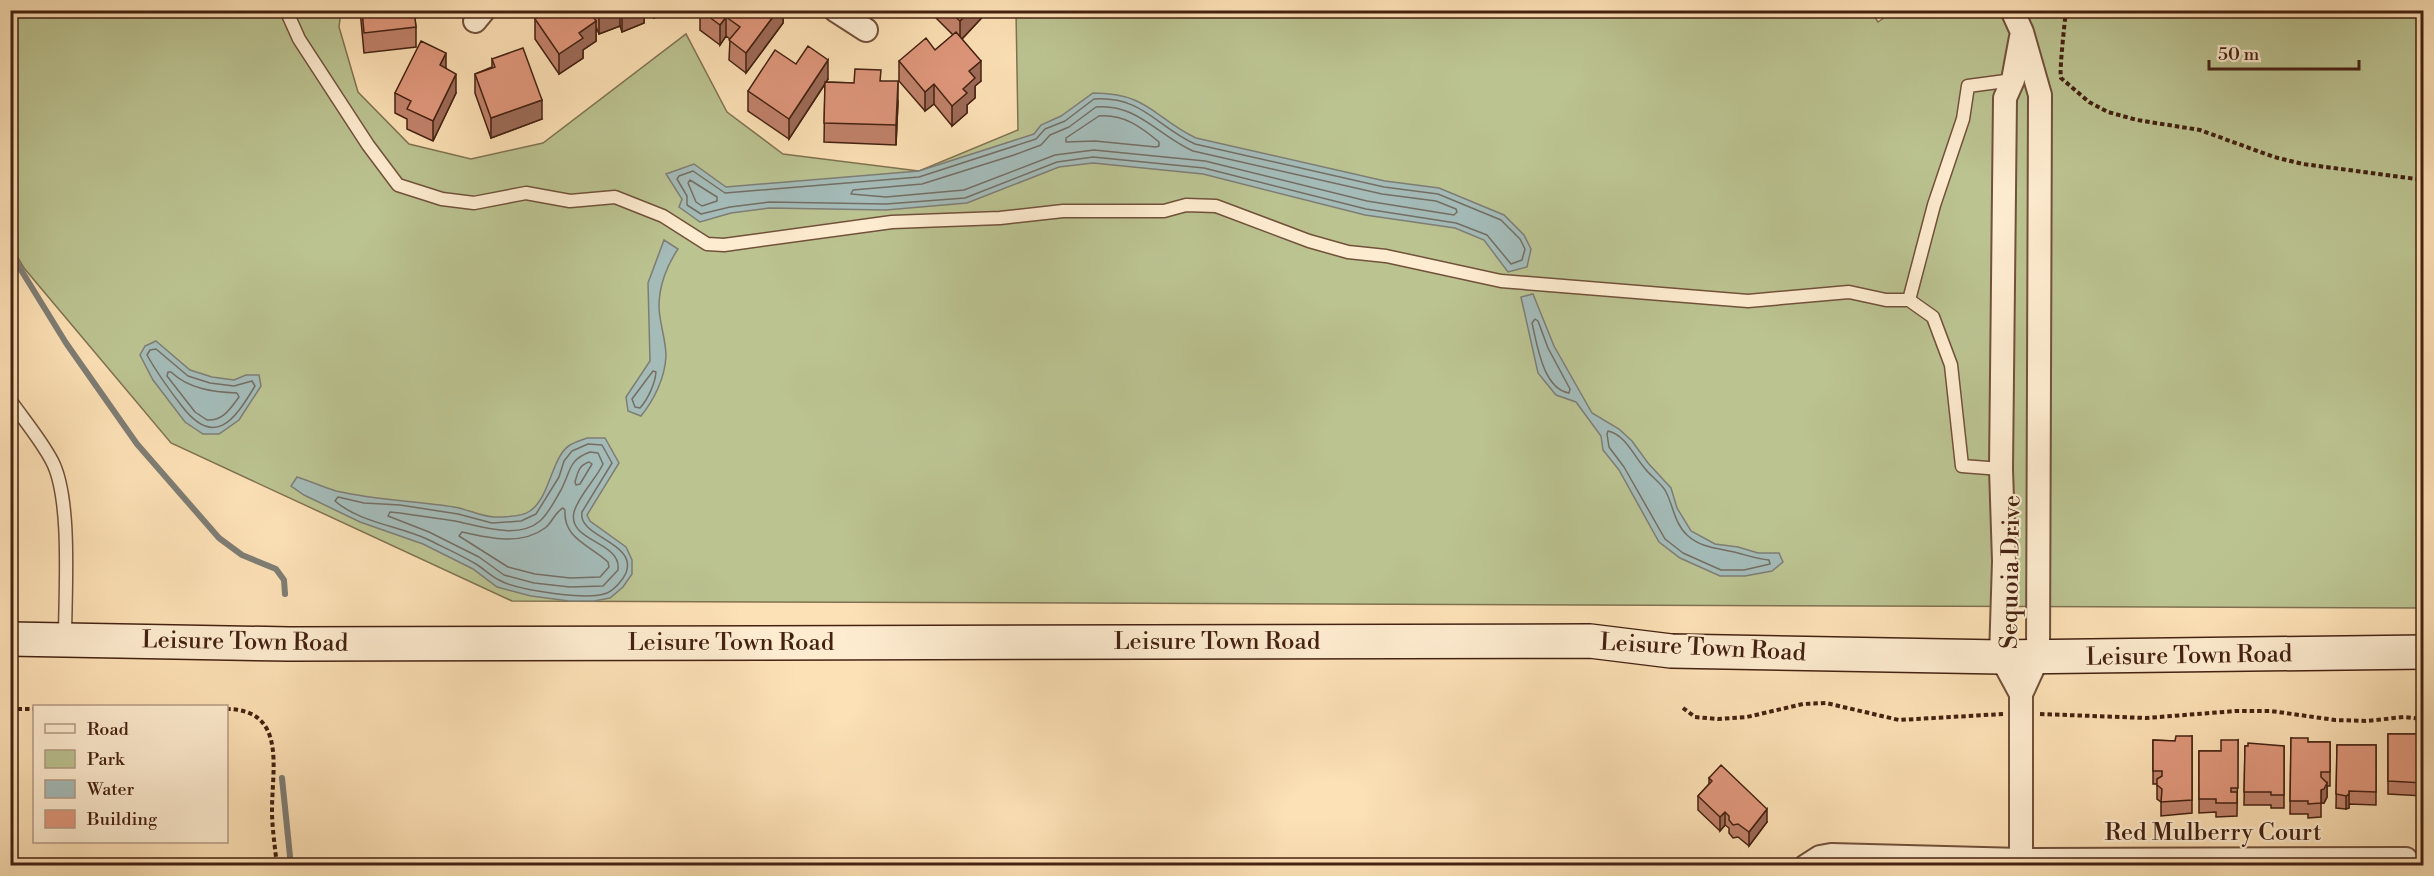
<svg xmlns="http://www.w3.org/2000/svg" width="2434" height="876" viewBox="0 0 2434 876" font-family="'Libre Bodoni',serif">
<rect width="100%" height="100%" fill="#fde1b6"/>
<filter id="stains"><feTurbulence type="fractalNoise" baseFrequency=".00333" numOctaves="4"/><feColorMatrix values="0 0 0 0 .2 0 0 0 0 .09 0 0 0 0 .02 0 0 0 .5 -.17"/></filter>
<radialGradient id="worn" r=".72"><stop offset=".6" stop-color="#630" stop-opacity="0"/><stop offset="1" stop-color="#630" stop-opacity=".3"/></radialGradient>
<path fill="#bbc391" stroke="#807251" stroke-width="1.5" d="M1870 10 1878 22 1895 10 2423 11V608L512 601 171 443 24 268 11 246V11H341L339 27 358 92 409 144 471 159 543 143 686 34 727 112 783 154 919 171 1018 130 1016 11Z"/>
<path fill="#a4bbb8" stroke="#7e7d75" stroke-width="1.5" d="M1093 93C1148 93 1153 117 1196 138L1385 181 1439 188 1504 215 1524 235 1531 249 1527 267 1508 272 1484 240 1455 228 1365 215 1203 174 1093 163 1059 167 967 203 886 210 769 208 731 213 700 222 679 207 682 199 666 174 694 164 726 187 919 171 1034 134 1041 125 1061 116Z
M664 240 678 249C667 265 659 286 659 306 659 322 666 339 666 356 665 378 654 400 641 416L628 411 626 397 650 361 648 283Z
M1533 294 1554 346 1592 413 1619 429 1632 441 1648 463 1671 488 1677 508 1691 531 1715 544 1738 547 1758 553H1779L1783 562 1772 571 1745 576H1720L1680 558 1659 542 1619 470 1603 450 1601 436 1576 402 1556 395 1538 373 1521 297Z
M156 341 190 370 212 377 234 380 246 375H259L261 386 239 420 219 434H203L185 422 153 380 140 355 145 346Z
M587 438H605L619 463 587 515 590 521 626 547 632 560V574L623 587 610 598 594 601H569L531 596 497 587 473 569 423 544 360 522 304 495 291 486 297 477C310 481 323 487 336 491 375 500 415 501 454 507 468 509 481 517 495 517 505 517 522 517 530 511 551 496 551 457 570 445 575 442 582 440 587 438Z"/>
<g fill="none" stroke-linecap="round" stroke-linejoin="round">
<path stroke="#746e64" stroke-width="1.5" d="M1094 99C1142 96 1156 126 1195 144L1384 187 1438 194 1501 220 1520 239 1525 249 1522 260 1511 264 1487 235 1456 223 1366 209 1204 168 1093 157 1057 162 965 198 886 204 769 202 730 207 701 214 687 205V196L677 179 679 176 693 171 725 193 919 177 1036 139 1045 129 1065 121Z
M1096 107C1136 103 1159 136 1193 151L1382 194 1436 201 1456 209 1457 212 1454 215 1367 201 1205 161 1094 150 1055 155 964 190 886 197 851 194 853 190 922 184 1014 155 1041 145 1050 135 1069 127Z
M1099 116C1124 114 1141 127 1159 142V146L1156 147 1095 141 1066 142V138Z
M690 180 717 197V201L702 206 696 202 688 183Z
M1535 319 1538 321 1548 348 1570 389 1569 393C1543 389 1537 344 1532 323Z
M156 349 188 376 210 383 234 386 252 381 255 386C234 421 214 449 181 405 168 388 157 373 147 355L150 350Z
M653 371 656 372C655 384 648 399 640 408L635 407 632 399Z
M168 372H171C189 389 213 392 237 393L239 397C230 409 223 421 207 420L195 412 167 376Z
M1608 431C1625 435 1633 454 1643 466 1649 475 1659 481 1665 490 1673 504 1674 523 1687 535 1702 549 1720 548 1738 553 1749 556 1758 559 1769 560L1770 564 1744 570H1721L1683 553 1665 539 1624 467 1609 447 1607 434Z
M588 444 602 445 612 463 582 512C577 537 638 542 626 573 623 580 614 590 607 593 588 601 516 590 499 580 491 576 484 569 476 564 461 555 443 547 427 539 398 526 359 522 335 501L338 497 364 503 400 505 458 514 492 523 521 521 536 514 559 477 564 461 572 451Z
M590 452 598 453 603 464C596 479 579 495 574 512 567 542 622 541 618 570L603 586 570 587 534 583 504 575 479 557 429 532 388 516 390 512 400 513C418 516 437 518 455 521 479 526 518 540 540 521 549 513 555 500 561 490 571 471 568 460 590 452Z
M589 462 592 464 580 484 576 485 575 482C578 472 579 465 589 462Z
M563 508 565 510C563 539 590 545 608 562L609 567 600 577 570 578 535 574 508 567 459 536 462 532C488 538 521 546 545 528 552 523 555 512 563 508Z"/>
<path stroke="#7e7d75" stroke-width="6" d="M10 252 66 343 137 444 219 538 242 555 276 569 284 580 285 594
M282 778 291 866"/>
<defs>
<path id="lane" d="M286 10 299 39 368 145 398 185 442 199 474 203 526 193 570 201 615 197 663 216 707 244 724 245 892 222 1000 218 1063 211H1164L1186 205 1216 206 1309 241 1348 252 1386 256 1501 281 1748 301 1849 292 1886 300H1909L1933 317 1951 365 1962 466 2001 469
M1909 300 1934 205 1963 119 1968 86 2013 80
M10 400C24 420 41 440 52 461 72 499 65 593 65 638"/>
<path id="street" d="M835 10 866 30
M2012 10 2022 32 2040 95 2038 657 2021 694V866
M475 21 484 10
M2021 694 2001 657 2004 561 2001 469 2005 98 2013 80 2021 37
M1806 866 1820 857 1831 855 2021 860 2406 859"/>
<path id="secondary" d="M10 639 289 644 1590 641 1671 651 2001 657 2424 652"/>
</defs>
<use href="#lane" stroke="#72513a" stroke-width="15"/>
<use href="#street" stroke="#72513a" stroke-width="26"/>
<use href="#secondary" stroke="#442111" stroke-width="36"/>
<path stroke="#442111" stroke-width="4" stroke-dasharray="4.5 3" stroke-linecap="butt" d="M2066 10C2065 20 2059 72 2061 78L2089 102 2108 112 2137 120 2200 130 2274 157 2303 164 2424 180
M1683 708 1695 717 1718 719 1747 717 1803 704 1826 703 1899 720 2003 714
M10 709H34
M226 709C287 709 272 768 272 810 272 828 275 847 277 866
M2040 714 2146 718 2236 711H2271L2335 720 2366 721 2404 717 2422 719"/>
<use href="#lane" stroke="#feecd0" stroke-width="12"/>
<use href="#street" stroke="#feecd0" stroke-width="22"/>
<use href="#secondary" stroke="#feecd0" stroke-width="33"/>
</g>
<path fill="#c1826b" stroke="#442111" stroke-width="1.5" d="M360 10H414L416 27V47L364 53Z
M590 10H644V23L622 32 620 26 599 34 596 27V41L583 50V58L559 74 535 39V19L591 13Z
M651 10H670L654 18Z
M700 10H783V23L746 73 729 60 730 39 726 36 720 45 700 30Z
M934 10H989L962 39 981 81 975 86V98L967 105V113L952 126 934 104 925 111 899 81V61L935 50 953 35 934 16Z
M492 59 542 119 491 138 475 93V74L492 67Z
M796 64 828 79 826 82 854 83 881 81 898 101 896 145 824 142 825 84 789 139 748 111V91Z
M446 68 456 93 433 141 407 129V119L395 113V93Z
M2388 734H2424V796L2388 794Z
M2192 736V813L2161 816V802L2157 799V784H2153V740L2175 741Z
M2291 738 2308 742H2330V786H2327V797L2324 803H2321V817L2308 818V814H2290Z
M2238 740 2237 816 2216 817V812L2199 813V751H2221Z
M2337 745H2376V805L2349 804V808L2346 809 2336 808Z
M2245 746H2284V808H2271V805H2244Z
M1709 778 1767 822 1749 846 1738 837 1733 838 1729 833V828L1725 825 1720 831 1698 810V796L1709 784Z"/>
<path fill="#9d6a57" stroke="#442111" stroke-width="1.5" d="M610 10H620V26L599 34V15Z
M627 10H644V23L622 32V12Z
M654 10H670L654 18Z
M778 10H783V23L746 73V53Z
M970 10H989L960 41V21Z
M726 17V36L720 45V25Z
M596 21V41L583 50V58L559 74V54L579 33Z
M446 53V73L440 65Z
M828 60V79L789 139V119Z
M981 61V81L975 86V98L967 105V113L952 126V106L963 89 969 71Z
M456 74V93L433 141V121Z
M898 81V101L896 145V125Z
M934 84V104L925 111V92Z
M542 100V119L491 138V118Z
M2327 783V797L2324 803H2321V790Z
M2349 794V808L2346 809V796Z
M1767 809V822L1749 846V832Z
M1725 812V825L1720 831V817Z"/>
<path fill="#e0977c" stroke="#442111" stroke-width="1.5" d="M362 10H414L416 27 364 33Z
M548 10H589L596 21 579 33 583 38 559 54 535 19Z
M597 10H610L599 15Z
M700 10H778L746 53 729 40 740 27 726 17 720 25Z
M948 10H970L960 21Z
M956 32 981 61 969 71 975 78 963 89 967 93 952 106 934 84 925 92 899 61 926 38 935 50Z
M421 41 446 53 440 65 456 74 433 121 407 109 411 101 395 93Z
M808 46 828 60 789 119 748 91 775 50 796 64Z
M523 48 542 100 491 118 475 74 495 67 492 59Z
M855 69 881 70 880 81H898L896 125 824 123 825 82 854 83Z
M2388 734H2424V783L2388 781Z
M2176 736H2192V800L2161 802 2162 789 2157 785V779L2162 776V771H2153V740L2175 741Z
M2291 738H2308V742H2330V772H2321V777L2327 783 2324 789 2321 790V803L2308 804V801H2290Z
M2221 740H2238V788H2231V792H2237V803H2216V799H2199V751H2221Z
M2248 743 2284 746V795H2271V792H2244L2245 746H2248Z
M2337 745H2376V792L2349 791V794L2346 796 2336 794Z
M1721 765 1767 809 1749 832 1738 824 1733 825 1729 820V816L1725 812 1720 817 1698 796 1712 781 1709 778Z"/>
<g text-anchor="middle" stroke-width="4.5" stroke-linejoin="round" paint-order="stroke">
<g font-size="24" fill="#442111" stroke="#feecd0">
<text transform="translate(2010 572) rotate(-89)" y="8">Sequoia Drive</text>
<text transform="translate(245 641) rotate(1)" y="8">Leisure Town Road</text>
<text x="1217" y="649">Leisure Town Road</text>
<text x="731" y="650">Leisure Town Road</text>
<text transform="translate(1703 647) rotate(3)" y="8">Leisure Town Road</text>
<text transform="translate(2189 655) rotate(-1)" y="8">Leisure Town Road</text>
<text x="2213" y="840">Red Mulberry Court</text>
</g>
</g>
<rect width="2434" height="876" fill="none" stroke="#fde1b6" stroke-width="36"/>
<rect x="12" y="12" width="2410" height="852" fill="none" stroke="#442111" stroke-width="3"/>
<rect x="18" y="18" width="2398" height="840" fill="none" stroke="#442111" stroke-width="1.5"/>
<rect x="33" y="705" width="195" height="138" fill="#feecd0" stroke="#b49b84" stroke-width="1.5"/>
<rect x="45" y="724" width="30" height="9" fill="#feecd0" stroke="#b49b84" stroke-width="1.5"/>
<text x="87" y="735" font-size="18" fill="#442111">Road</text>
<rect x="45" y="750" width="30" height="18" fill="#bbc391" stroke="#b49b84" stroke-width="1.5"/>
<text x="87" y="765" font-size="18" fill="#442111">Park</text>
<rect x="45" y="780" width="30" height="18" fill="#a4bbb8" stroke="#b49b84" stroke-width="1.5"/>
<text x="87" y="795" font-size="18" fill="#442111">Water</text>
<rect x="45" y="810" width="30" height="18" fill="#e0977c" stroke="#b49b84" stroke-width="1.5"/>
<text x="87" y="825" font-size="18" fill="#442111">Building</text>
<path d="M2209 60v9h150v-9" fill="none" stroke="#442111" stroke-width="3"/>
<text x="2218" y="60" font-size="18" fill="#442111" stroke="#feecd0" stroke-width="4.5" paint-order="stroke">50 m</text>
<rect width="100%" height="100%" filter="url(#stains)"/>
<rect width="100%" height="100%" fill="url(#worn)"/>
</svg>
